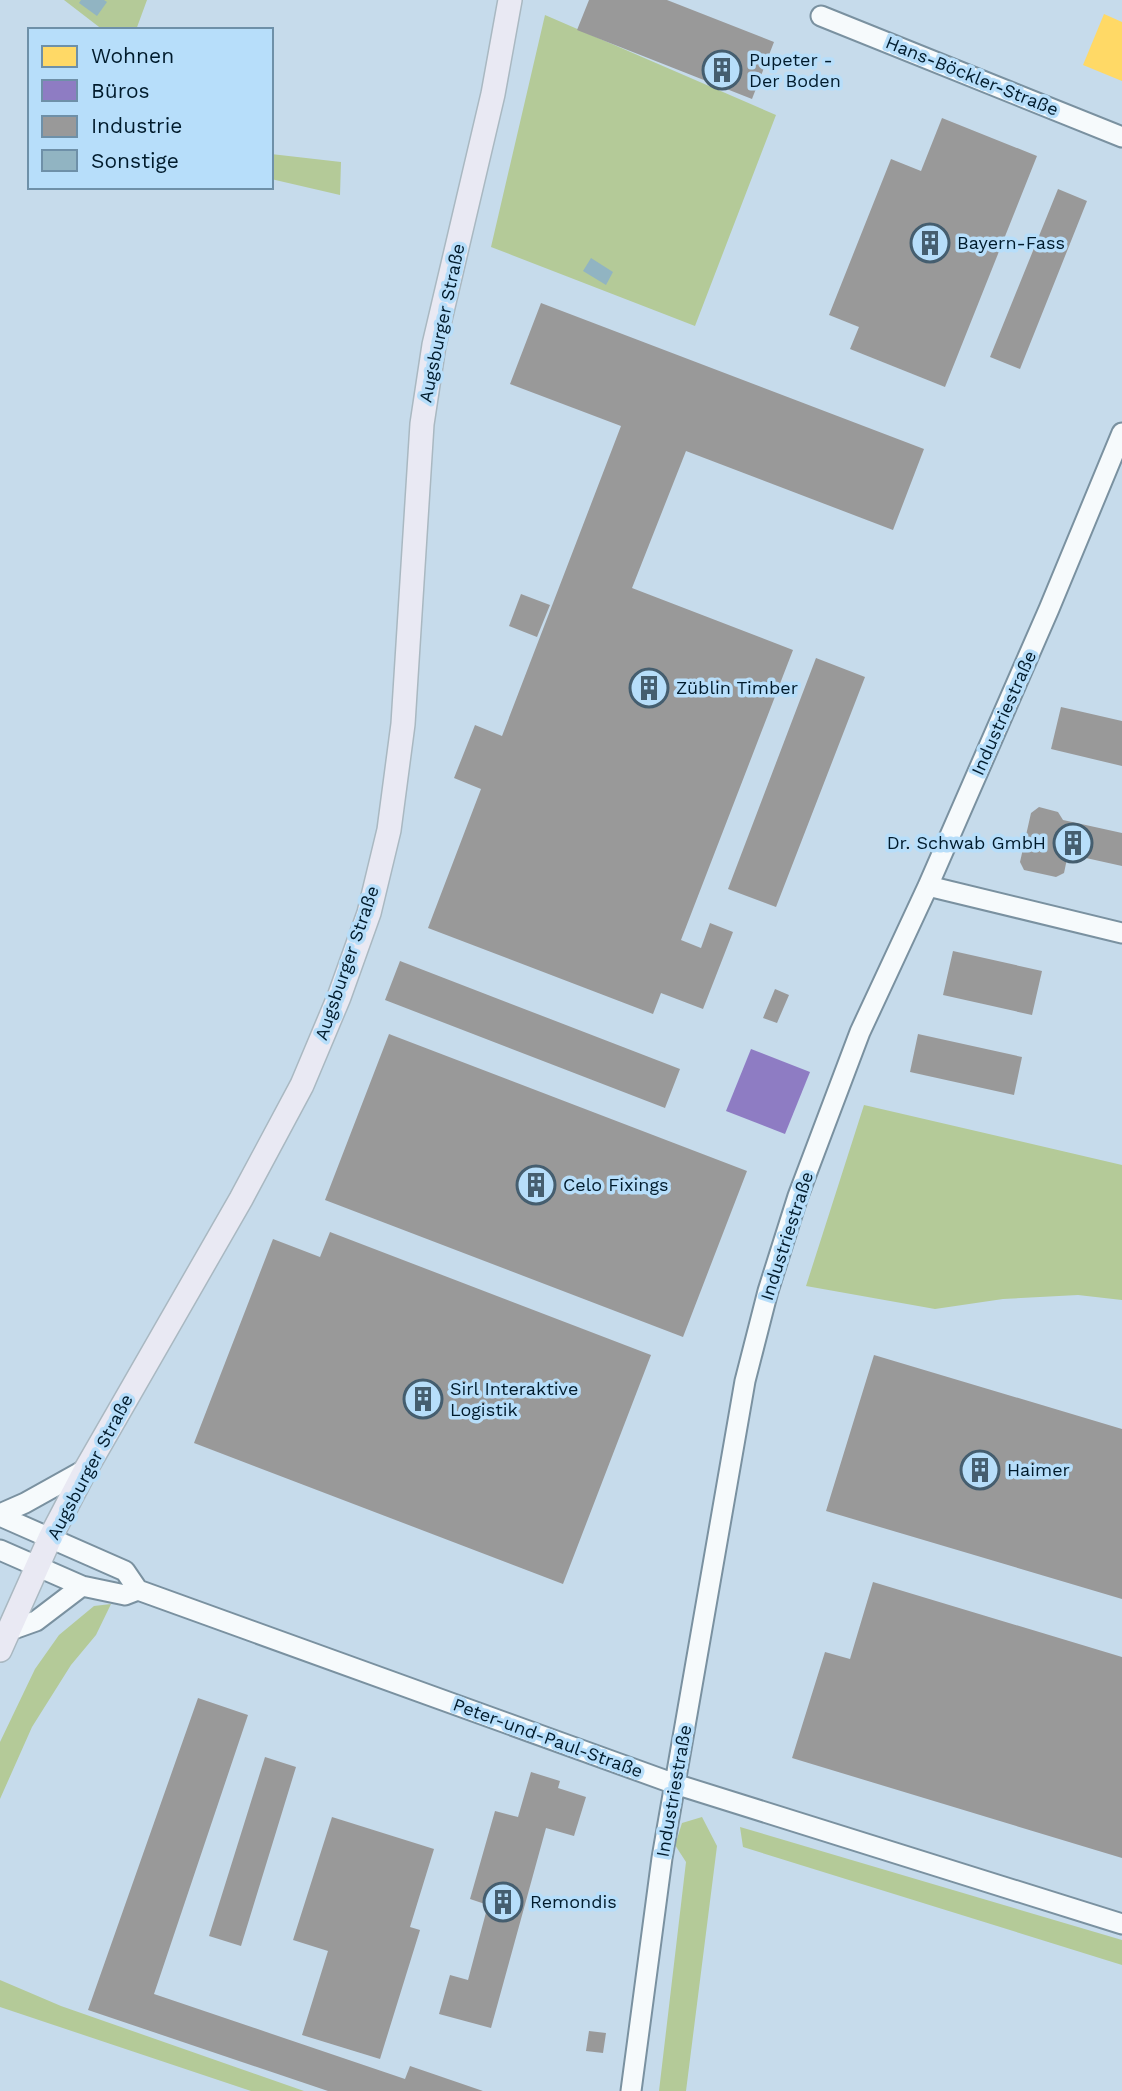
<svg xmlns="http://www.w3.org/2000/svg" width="1122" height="2091" viewBox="0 0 1122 2091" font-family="'Work Sans',sans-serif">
<rect width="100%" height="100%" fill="#c6dbeb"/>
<path fill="#b4ca98" d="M64 0H147L136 30H103Z
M545 15 776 115 695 326 491 247Z
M271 154 341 162 340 195 271 179Z
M864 1105 1122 1165V1300L1078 1295 1003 1299 935 1309 806 1286Z
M111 1604 96 1635 71 1665 32 1727 0 1799V1742L35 1669 59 1635 94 1606Z
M702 1817 717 1846 686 2091H659L686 1862 675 1845 682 1823Z
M740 1827 1122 1940V1965L743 1847Z
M0 1980 61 2006 304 2091H251L0 2007Z"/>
<path fill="#ffd966" d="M1104 14 1122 22V81L1083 65Z"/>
<path fill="#8e7cc3" d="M751 1049 810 1072 785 1134 726 1111Z"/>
<path fill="#999" d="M589 0H667L774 42 752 99 577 30Z
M942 118 1037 156 945 387 850 349 859 327 829 315 891 159 921 171Z
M1058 189 1087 201 1020 369 990 357Z
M541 303 924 449 893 530 686 451 632 588 793 650 681 940 701 948 710 923 733 932 703 1009 661 993 653 1014 428 928 481 789 454 778 475 725 502 736 621 426 510 384Z
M521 594 550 605 537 637 509 626Z
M816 658 865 677 776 907 728 889Z
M1061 707 1122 721V766L1051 749Z
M1039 807 1058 812 1063 820 1122 833V866L1068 854 1064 873 1056 877 1024 870 1020 862 1031 813Z
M953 951 1042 971 1032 1015 943 995Z
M400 961 680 1069 665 1108 385 1000Z
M775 989 789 995 777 1023 763 1018Z
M389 1034 747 1171 683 1337 325 1200Z
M918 1034 1022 1057 1014 1095 910 1072Z
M330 1232 651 1355 563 1584 194 1443 273 1239 320 1257Z
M874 1355 1122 1429V1599L826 1511Z
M873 1582 1122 1657V1858L792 1758 825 1652 850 1659Z
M198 1698 248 1715 154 1994 405 2079 410 2066 483 2091H328L88 2010Z
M265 1757 296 1767 241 1946 209 1936Z
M531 1772 560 1781 558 1788 586 1797 574 1836 546 1828 491 2028 439 2014 450 1975 468 1980 488 1905 470 1899 495 1811 518 1817Z
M332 1817 434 1849 410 1927 420 1930 380 2059 302 2035 328 1951 293 1940Z
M589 2031 606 2033 603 2053 586 2051Z"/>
<path fill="#91b4c2" d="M81 0H104L107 2 97 16 79 3Z
M591 258 613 272 606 285 583 271Z"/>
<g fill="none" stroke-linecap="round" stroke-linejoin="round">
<defs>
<path id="minor" d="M821 16 1122 137
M928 886 1122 933
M0 1514 25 1503 86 1469
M0 1516 125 1571 138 1590 675 1784 1122 1924
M0 1550 82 1586 125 1595 138 1590
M8 1631 36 1621 82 1586
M631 2091 662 1858 745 1381 768 1291 798 1196 860 1032 928 886 1049 609 1122 433"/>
<path id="major" d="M0 1650 50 1538 86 1469 241 1199 302 1085 339 997 369 913 389 830 403 724 422 424 434 345 493 94 510 0"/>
</defs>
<use href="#minor" stroke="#7a91a0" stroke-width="23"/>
<use href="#major" stroke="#a9b8c1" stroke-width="26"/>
<use href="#minor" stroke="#f6fafc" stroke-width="19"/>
<use href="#major" stroke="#e9e9f3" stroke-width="23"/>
</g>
<defs>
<symbol id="building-ring" viewBox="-11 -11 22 22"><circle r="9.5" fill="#b7defa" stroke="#455e6f" stroke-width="1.5"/><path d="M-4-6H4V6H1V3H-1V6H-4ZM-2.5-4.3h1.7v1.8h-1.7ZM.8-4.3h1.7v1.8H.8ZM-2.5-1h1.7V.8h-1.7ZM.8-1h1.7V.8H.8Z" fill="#455e6f"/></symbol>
</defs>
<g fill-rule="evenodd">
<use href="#building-ring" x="700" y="48" width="44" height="44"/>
<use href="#building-ring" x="908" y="221" width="44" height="44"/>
<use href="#building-ring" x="627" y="666" width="44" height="44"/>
<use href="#building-ring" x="1051" y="821" width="44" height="44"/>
<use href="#building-ring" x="514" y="1163" width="44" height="44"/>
<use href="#building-ring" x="401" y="1377" width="44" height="44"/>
<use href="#building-ring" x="958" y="1448" width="44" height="44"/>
<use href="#building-ring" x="481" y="1880" width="44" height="44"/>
</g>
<g text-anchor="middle" stroke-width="7" stroke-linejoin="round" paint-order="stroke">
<g font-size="18" fill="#001b2c" stroke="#b7defa" text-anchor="start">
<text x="749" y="66">Pupeter -<tspan x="749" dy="21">Der Boden</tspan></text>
<text x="957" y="249">Bayern-Fass</text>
<text x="676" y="694">Züblin Timber</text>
<text x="1046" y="849" text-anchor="end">Dr. Schwab GmbH</text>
<text x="563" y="1191">Celo Fixings</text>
<text x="450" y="1395">Sirl Interaktive<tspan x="450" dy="21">Logistik</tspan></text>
<text x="1007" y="1476">Haimer</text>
<text x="530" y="1908">Remondis</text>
</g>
<g font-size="18" fill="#001b2c" stroke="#b7defa">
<text transform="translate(972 76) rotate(22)" y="6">Hans-Böckler-Straße</text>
<text transform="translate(442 323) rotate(-78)" y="6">Augsburger Straße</text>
<text transform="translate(1004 713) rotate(-66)" y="6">Industriestraße</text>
<text transform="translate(347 963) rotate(-71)" y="6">Augsburger Straße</text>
<text transform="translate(787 1236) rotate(-72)" y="6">Industriestraße</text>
<text transform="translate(90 1467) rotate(-62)" y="6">Augsburger Straße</text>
<text transform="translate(548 1738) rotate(20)" y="6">Peter-und-Paul-Straße</text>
<text transform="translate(674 1791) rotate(-80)" y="6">Industriestraße</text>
</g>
</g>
<rect x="28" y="28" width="245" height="161" fill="#b7defa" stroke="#6e90a8" stroke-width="2"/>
<rect x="42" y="46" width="35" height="21" fill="#ffd966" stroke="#6e90a8" stroke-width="2"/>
<text x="91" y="63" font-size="21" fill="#001b2c">Wohnen</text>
<rect x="42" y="80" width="35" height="21" fill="#8e7cc3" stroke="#6e90a8" stroke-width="2"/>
<text x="91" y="98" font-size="21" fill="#001b2c">Büros</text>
<rect x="42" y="116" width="35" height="21" fill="#999999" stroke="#6e90a8" stroke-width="2"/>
<text x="91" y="133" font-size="21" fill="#001b2c">Industrie</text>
<rect x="42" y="150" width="35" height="21" fill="#91b4c2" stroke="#6e90a8" stroke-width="2"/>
<text x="91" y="168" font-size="21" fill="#001b2c">Sonstige</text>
</svg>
